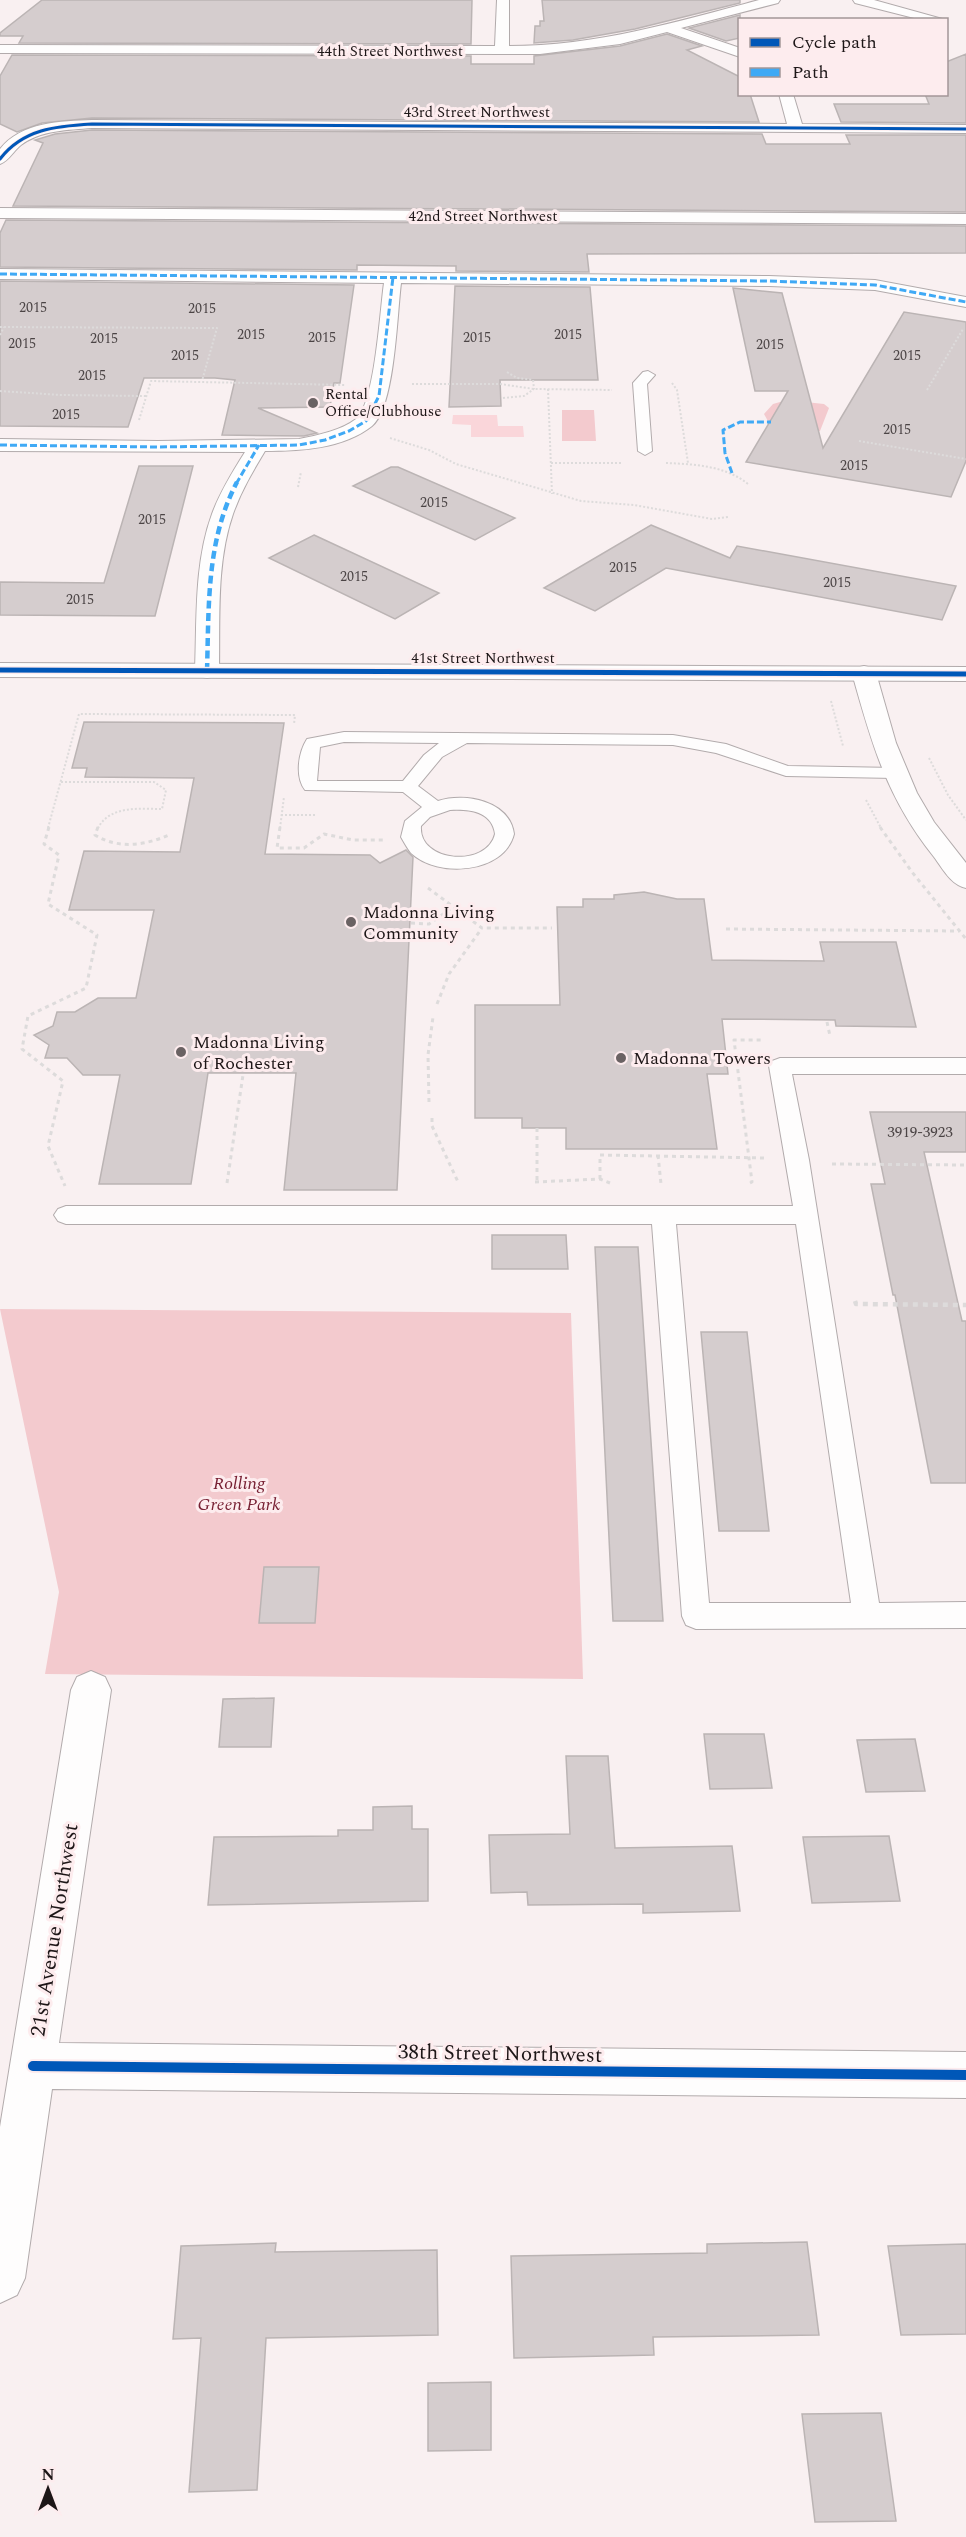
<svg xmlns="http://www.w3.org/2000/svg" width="966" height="2537" viewBox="0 0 966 2537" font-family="Spectral,serif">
<rect width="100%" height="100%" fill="#f9f0f1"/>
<path fill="#f3cace" d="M787 400 824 404 829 408 820 431 809 434 769 423 764 414 773 404Z
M562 410H594L596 441H562Z
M0 1309 571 1313 583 1679 45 1674 59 1592Z"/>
<path fill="#fad6da" d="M453 415H497L498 426H523L524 437H471V425L452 424Z"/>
<path fill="#d5cdce" stroke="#bbb4b4" stroke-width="1.5" d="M42 0H472L471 44 19 43 23 36H0V33Z
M542 0H740V3L635 29 573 40 534 43 535 26H540V21H544Z
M740 15V38L726 41 689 28Z
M667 34 702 46 687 50 740 77V94H750L759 122 92 118 42 123 17 132 0 124V76L12 55 471 56V64H534V56L620 46Z
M966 54V123L841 122 834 104H929L925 94H946V62Z
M92 130 762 134 766 144H850L846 135H966V212L13 206 43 143 35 140 55 134Z
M6 220 966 226V253L587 254 589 272 456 271V266L357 265V270L0 267V233Z
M0 281 354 285 340 383H334L330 407 258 408 317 433 304 436 222 435 235 380 215 378H144L128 427 0 426Z
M455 286 590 287 598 380H500L501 406 449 407Z
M733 288 782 293 823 448 904 312 966 322V461L951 497 746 462 788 391H755Z
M139 466H193L155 616 0 615V582L104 583Z
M391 467H398L515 518 475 540 353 486Z
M651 525 730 558 737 546 956 586 942 620 666 568 595 611 544 588Z
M314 535 439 593 395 619 269 558Z
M84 722 284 723 265 854 370 855 380 863 406 850 413 857 397 1190H284L296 1073H208L191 1184H99L120 1075H83L67 1058H45L49 1045 34 1035 53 1026 57 1012H75L98 998H136L154 910H69L84 851 180 852 194 778 85 777 87 768H72Z
M644 892 677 899H704L712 960 824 961 820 942H896L916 1027 836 1026 835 1020 722 1019 728 1074H707L717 1149H566V1128H522V1118H475V1005H560L557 907H583V899H614V895Z
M870 1112H966V1152H924L962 1321H966V1483H931L895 1295H893L871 1184H885Z
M492 1235H566L568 1269H492Z
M595 1247H638L663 1621H613Z
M701 1332H747L769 1531H719Z
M264 1567H319L315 1623H259Z
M274 1698 271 1747H219L223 1699Z
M704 1734H764L772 1788 710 1789Z
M915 1739 925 1791 866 1792 857 1740Z
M566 1756H608L615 1848 732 1846 740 1911 643 1913V1904L528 1905 527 1892 491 1893 489 1835 570 1834Z
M412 1806V1829H428V1901L208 1905 214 1837 338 1836V1830H373V1807Z
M889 1836 900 1901 812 1903 803 1837Z
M807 2242 819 2335 653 2337 654 2355 514 2358 511 2256 707 2253V2244Z
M276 2243 275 2252 437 2250 438 2335 266 2338 257 2490 189 2492 201 2338 173 2339 181 2246Z
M966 2244V2334L901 2335 888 2246Z
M491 2382V2450L428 2451V2383Z
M881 2413 896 2521 815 2522 802 2414Z"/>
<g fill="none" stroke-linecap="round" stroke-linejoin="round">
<defs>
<path id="lane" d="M648 371 655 375 647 384 652 451 645 455 638 451 633 383 643 372Z
M344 732 673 735 726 744 788 766 895 768 901 769 904 773 901 777 895 778 786 776 716 753 673 745 467 743 442 757 418 786 438 801C465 792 510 801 514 834 504 874 437 878 411 853 407 848 404 842 401 837L405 821 422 807 403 792 305 790C295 777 298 753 307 739ZM344 742 439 743 424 755 403 781H317L320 747ZM450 810C469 809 492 811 495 834 487 868 418 863 421 826L430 817Z
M780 1058H966V1074H792L809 1160 879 1603 966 1602V1628L696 1629 686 1625 682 1616 652 1224H66L58 1221 54 1215 58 1209 66 1206H793L769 1066 772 1061ZM676 1224H796L851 1603H709Z"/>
<path id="street" d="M497 0H509V46C596 46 676 22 759 0H780L778 3 681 28 740 48V57L667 32 620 44 540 54 0 53V45L495 46Z
M853 0H874L946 20H922L855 3Z
M779 94H793L802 124 966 125V133L92 128C68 130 41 130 21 145 14 150 9 161 0 164V149C21 122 61 121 92 120L787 124Z
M0 208 966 214V224L0 218Z
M0 269 769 276 875 280 966 297V307L875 290 769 286 401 283C397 314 395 407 372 426 343 449 300 451 265 451 253 471 241 491 233 514 216 563 220 619 219 671L215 676 207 678 199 676 195 671C197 619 194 563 212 514 220 492 233 471 245 452L0 451V439L158 441 299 439C318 435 340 431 356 419 375 404 380 310 384 283L0 279Z
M864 666 872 668 876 673 896 743 917 793 934 822 966 863V888C951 885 943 869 934 857 887 798 872 745 852 673L856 668Z
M91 1671 105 1677 111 1690 59 2043 966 2052V2098L52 2089 25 2278 17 2295 0 2303V2127L71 1690 77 1677Z"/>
<path id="secondary" d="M0 663 966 667V681L0 677Z"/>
</defs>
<use href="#lane" stroke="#b2abac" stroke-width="2"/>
<use href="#street" stroke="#b2abac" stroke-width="2"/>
<use href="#secondary" stroke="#b2abac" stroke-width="2"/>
<path stroke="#dddbdb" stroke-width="2" stroke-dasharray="2 2" stroke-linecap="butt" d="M0 327 217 328 202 381
M0 335 4 327
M507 372 517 378 533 380 534 389
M672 383 677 390 688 463
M412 384H500L534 389 612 390
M548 389 552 494
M927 390 963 329
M0 391 61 395 146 396
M503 398 524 396 534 389
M139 420 151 381 346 385
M390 438 429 450 456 464 581 501 634 505 712 519 728 517
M859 441 966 459
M551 463H622
M666 463C694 464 726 466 748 484
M298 487 301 472
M831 701 843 746
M929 758 948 795 966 820
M61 782H154L166 790 162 809C140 809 110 805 98 828
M866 800 881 828
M281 815H316
M48 828 79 714 295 715 294 724
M280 828 284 797"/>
<path stroke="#dddbdb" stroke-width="3" stroke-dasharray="4 4" stroke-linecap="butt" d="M49 827 44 844 59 855 48 904 97 935 86 988 28 1016 22 1049 63 1081 48 1146 65 1186
M98 827 95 835C119 850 147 845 171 834
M280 827 277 848H304L324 834 353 840H383
M880 827 912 872 966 939
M428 888 482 928H552
M411 923 429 924 453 907
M726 929 959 931
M437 1004 449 974 482 928
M827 1022 830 1036
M429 1102 428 1055 433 1017
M432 1118V1126L459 1184
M537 1128V1181
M658 1155 661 1184
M832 1164 966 1165
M600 1179V1155L765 1158
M535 1182 600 1179 610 1183
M227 1183 243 1075
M750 1183 752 1182 734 1040H764"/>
<path stroke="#dddbdb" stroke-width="4.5" stroke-dasharray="5 5" stroke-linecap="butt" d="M855 1301 856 1304 966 1305"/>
<use href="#lane" fill="#fefdfd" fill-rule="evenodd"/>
<use href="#street" fill="#fefdfd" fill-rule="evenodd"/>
<use href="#secondary" fill="#fefdfd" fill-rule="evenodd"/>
<path stroke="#3fa9f5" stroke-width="3" stroke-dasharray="7 3" stroke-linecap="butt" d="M0 274 769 281 875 285 966 302
M0 445 158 447 299 445 325 440 349 431 366 421 379 396 393 277
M732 473 725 453 723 430 740 422H771
M236 484 259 445"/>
<path stroke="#3fa9f5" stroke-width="4.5" stroke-dasharray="8 4.5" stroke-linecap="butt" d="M207 671C209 606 206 541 237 482"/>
<defs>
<path id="cycleway-far2" d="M0 159C23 129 56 126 92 124L966 129"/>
<path id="cycleway-far1" d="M0 670 966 674"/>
<path id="cycleway" d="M33 2066 966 2075"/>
</defs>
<use href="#cycleway-far2" stroke="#fdecee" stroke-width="4.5"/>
<use href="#cycleway-far1" stroke="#fdecee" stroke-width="8"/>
<use href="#cycleway" stroke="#fdecee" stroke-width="14"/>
<use href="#cycleway-far2" stroke="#0057b8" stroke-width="3"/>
<use href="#cycleway-far1" stroke="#0057b8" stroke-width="5"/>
<use href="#cycleway" stroke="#0057b8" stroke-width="10"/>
</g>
<g fill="#6a6263" stroke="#fdecee" stroke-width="2">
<circle cx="313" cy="403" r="6"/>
<circle cx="351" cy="922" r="6"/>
<circle cx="181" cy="1052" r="6"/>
<circle cx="621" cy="1058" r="6"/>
</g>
<g text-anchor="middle" stroke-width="6" stroke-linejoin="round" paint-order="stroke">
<g font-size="14" fill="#4b4445">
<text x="33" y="312">2015</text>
<text x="202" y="313">2015</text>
<text x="251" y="339">2015</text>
<text x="568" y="339">2015</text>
<text x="322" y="342">2015</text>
<text x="477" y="342">2015</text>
<text x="104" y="343">2015</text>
<text x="22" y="348">2015</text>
<text x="770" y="349">2015</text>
<text x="185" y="360">2015</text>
<text x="907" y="360">2015</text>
<text x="92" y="380">2015</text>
<text x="66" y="419">2015</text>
<text x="897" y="434">2015</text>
<text x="854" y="470">2015</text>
<text x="434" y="507">2015</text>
<text x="152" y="524">2015</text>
<text x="623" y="572">2015</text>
<text x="354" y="581">2015</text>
<text x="837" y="587">2015</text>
<text x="80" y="604">2015</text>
</g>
<g font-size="15" fill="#1d1617" stroke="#fdecee">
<text x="390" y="56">44th Street Northwest</text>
<text x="477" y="117">43rd Street Northwest</text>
<text x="483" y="221">42nd Street Northwest</text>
<text x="483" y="663">41st Street Northwest</text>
</g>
<g font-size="15" fill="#1d1617" stroke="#fdecee" text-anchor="start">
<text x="325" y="399">Rental<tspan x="325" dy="17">Office/Clubhouse</tspan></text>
</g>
<g font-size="15" fill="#4b4445">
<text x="920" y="1137">3919-3923</text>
</g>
<g font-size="18" fill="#1d1617" stroke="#fdecee" text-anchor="start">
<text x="363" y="918">Madonna Living<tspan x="363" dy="21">Community</tspan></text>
<text x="193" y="1048">Madonna Living<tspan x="193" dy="21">of Rochester</tspan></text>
<text x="633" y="1064">Madonna Towers</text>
</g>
<g font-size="18" font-style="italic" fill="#782134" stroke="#fdecee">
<text x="239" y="1489">Rolling<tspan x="239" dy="21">Green Park</tspan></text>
</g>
<g font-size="21" fill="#1d1617" stroke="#fdecee">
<text transform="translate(54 1930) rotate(-81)" y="7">21st Avenue Northwest</text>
<text transform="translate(500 2053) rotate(1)" y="7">38th Street Northwest</text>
</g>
</g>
<rect x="738" y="18" width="210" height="78" fill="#fdecee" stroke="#a39698" stroke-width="1.5"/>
<rect x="750" y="38" width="30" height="9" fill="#0057b8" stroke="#a39698" stroke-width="1.5"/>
<text x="792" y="48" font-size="18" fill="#1d1617">Cycle path</text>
<rect x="750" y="68" width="30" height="9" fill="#3fa9f5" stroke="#a39698" stroke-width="1.5"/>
<text x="792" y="78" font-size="18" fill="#1d1617">Path</text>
<g transform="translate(48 2489)" stroke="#fdecee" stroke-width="4.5" paint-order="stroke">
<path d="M0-4.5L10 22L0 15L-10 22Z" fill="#1d1617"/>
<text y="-9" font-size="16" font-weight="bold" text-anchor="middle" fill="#1d1617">N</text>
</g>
</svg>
